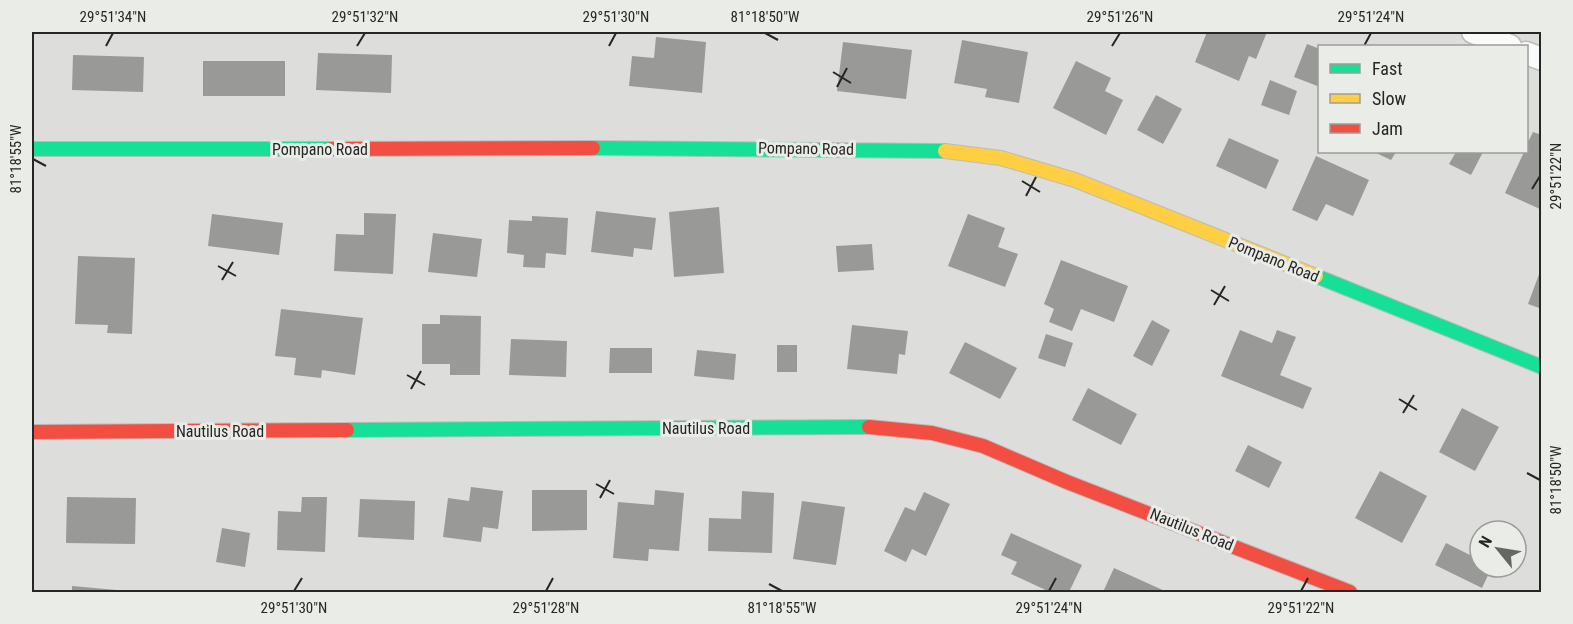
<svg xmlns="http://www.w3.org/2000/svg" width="1573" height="624" viewBox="0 0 1573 624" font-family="'Roboto Condensed',sans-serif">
<rect width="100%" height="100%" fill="#dddedc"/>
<path fill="#999a98" d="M1207 32H1230L1236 34 1237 32H1267L1256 59 1249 56 1239 81 1195 62Z
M656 37 706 42 702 93 629 86 632 56 654 58Z
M962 40 1028 52 1019 103 985 97 987 89 954 83Z
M843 42 912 50 906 99 837 91Z
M1307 44 1320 49V87L1294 77Z
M318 53 392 55 391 93 316 90Z
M73 55 144 57 143 92 72 90Z
M203 61H285V96H203Z
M1076 61 1111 78 1105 91 1123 100 1106 135 1053 108Z
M1270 80 1297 91 1289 115 1261 105Z
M1156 95 1182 109 1163 144 1137 130Z
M1533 132 1542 135V210L1505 193 1524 152H1526V146Z
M1229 138 1279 160 1266 189 1216 166Z
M1374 152H1396L1391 160Z
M1456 152H1483L1471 175 1449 164Z
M1316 156 1369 180 1353 216 1326 204 1317 221 1292 210Z
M719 207 724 273 674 277 669 212Z
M596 211 656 218 652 250 634 248 633 257 591 252Z
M364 213 396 214 393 274 334 271 336 234 364 235Z
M212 214 283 223 279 255 208 246Z
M968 214 1005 228 998 247 1018 254 1005 287 948 266Z
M532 216 568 218 566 255 546 253 545 268 523 267 524 255 507 253 509 220 532 221Z
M433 233 482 239 477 277 428 272Z
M872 244 874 270 838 272 836 246Z
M78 256 135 258 132 334 107 333 108 325 75 324Z
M1061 260 1128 286 1114 322 1081 309 1072 331 1049 322 1054 309 1044 304Z
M1541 269H1542V309L1528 304Z
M281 309 363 318 355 375 322 370 321 378 294 375 296 358 275 356Z
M440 315 481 316 480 375H450V364H422V324H440Z
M1152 320 1170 330 1152 366 1133 356Z
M852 325 908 331 905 355 899 354 897 374 847 369Z
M1240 330 1272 343 1277 330 1296 337 1280 375 1312 388 1303 409 1221 376Z
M1046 334 1073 343 1065 367 1038 358Z
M511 339 567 341 566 377 509 375Z
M965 342 1017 368 1000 399 949 373Z
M777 345H797V372H777Z
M610 348H652V373H609Z
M697 350 736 354 734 380 694 376Z
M1088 388 1137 414 1121 445 1072 420Z
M1462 408 1499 427 1475 471 1439 452Z
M1248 445 1282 462 1269 488 1235 471Z
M1380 471 1427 496 1402 543 1355 518Z
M471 487 503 491 498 529 483 527 481 542 443 537 448 498 469 501Z
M532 490H587V530L532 531Z
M655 490 684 493 679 551 649 549 648 561 613 558 618 502 654 505Z
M742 491 774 493 772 553 708 551 709 518 741 519Z
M924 492 950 504 926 556 912 549 906 562 884 551 905 507 915 511Z
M67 497 136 498 135 544 66 543Z
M302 497H327L325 552 277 550 278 511 301 512Z
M360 499 415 501 414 540 358 537Z
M802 501 845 507 836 565 793 559Z
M222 528 250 533 245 567 216 562Z
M1011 533 1082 565 1069 592H1050L1011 574 1017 562 1001 555Z
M1446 543 1470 555 1473 549 1480 553V567H1492L1482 588 1435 565Z
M1114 568 1167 592H1103Z
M72 586 128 591V592H72Z"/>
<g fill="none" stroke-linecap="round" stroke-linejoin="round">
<defs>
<path id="street" d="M1473 32 1510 46
M1526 53 1542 59"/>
<path id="fast" d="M593 148 945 151
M32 149H331
M1316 276 1542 367
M347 430 869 427"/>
<path id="slow" d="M945 151 1001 158 1075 180 1316 276"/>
<path id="jam" d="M331 149 593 148
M869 427 932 433 983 446 1067 482 1350 592
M32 432 347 430"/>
</defs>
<use href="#street" stroke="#bcbcba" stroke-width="25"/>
<use href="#fast" stroke="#bcbcba" stroke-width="16"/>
<use href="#slow" stroke="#bcbcba" stroke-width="16"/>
<use href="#jam" stroke="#bcbcba" stroke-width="16"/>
<use href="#street" stroke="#fafafa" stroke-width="22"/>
<use href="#fast" stroke="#16e098" stroke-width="14"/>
<use href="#slow" stroke="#ffcf43" stroke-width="14"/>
<use href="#jam" stroke="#f24e42" stroke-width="14"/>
</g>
<path fill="none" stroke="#262625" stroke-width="2" d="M765 33 778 40M106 46 113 33M357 46 365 33M609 46 616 33M1112 46 1120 33M1364 46 1371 33M833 72 851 83M837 87 847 68M33 159 46 166M1022 181 1040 192M1532 189 1540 176M1026 196 1036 177M218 266 236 276M222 280 233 262M1211 290 1229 301M1214 305 1225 286M407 375 425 385M411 389 421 371M1399 399 1417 410M1403 413 1414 395M1527 473 1540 480M596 484 614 494M600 498 610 480M769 584 782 591M294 591 302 578M546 591 553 578M1049 591 1056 578M1301 591 1308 578"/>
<g text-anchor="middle" stroke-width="6" stroke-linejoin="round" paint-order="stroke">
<g font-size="16" fill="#262625" stroke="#eaece8">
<text transform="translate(806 148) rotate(1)" y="6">Pompano Road</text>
<text x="320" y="155">Pompano Road</text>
<text transform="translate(1274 259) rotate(22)" y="6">Pompano Road</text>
<text x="706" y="434">Nautilus Road</text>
<text x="220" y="437">Nautilus Road</text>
<text transform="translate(1192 529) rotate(22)" y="6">Nautilus Road</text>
</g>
</g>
<rect width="1573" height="624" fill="none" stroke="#eaece8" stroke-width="66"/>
<rect x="1318" y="45" width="210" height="108" fill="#eaece8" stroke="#9c9d9a" stroke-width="1.5"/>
<rect x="1330" y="64" width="30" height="9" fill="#16e098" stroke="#9c9d9a" stroke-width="1.5"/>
<text x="1372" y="75" font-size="18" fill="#262625">Fast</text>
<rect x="1330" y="94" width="30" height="9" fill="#ffcf43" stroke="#9c9d9a" stroke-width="1.5"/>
<text x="1372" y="105" font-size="18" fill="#262625">Slow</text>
<rect x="1330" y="124" width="30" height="9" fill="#f24e42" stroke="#9c9d9a" stroke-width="1.5"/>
<text x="1372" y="135" font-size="18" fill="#262625">Jam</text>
<g transform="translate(1498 549) rotate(300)"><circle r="28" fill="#eaece8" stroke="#9c9d9a" stroke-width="1.5"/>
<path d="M0-4.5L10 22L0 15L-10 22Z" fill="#666665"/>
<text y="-9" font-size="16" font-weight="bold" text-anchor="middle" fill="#262625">N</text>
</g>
<rect x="33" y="33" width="1507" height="558" fill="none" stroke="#262625" stroke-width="2"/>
<g font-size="15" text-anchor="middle" fill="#262625">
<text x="113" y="22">29°51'34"N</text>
<text x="365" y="22">29°51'32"N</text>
<text x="616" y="22">29°51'30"N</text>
<text x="765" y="22">81°18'50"W</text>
<text x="1120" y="22">29°51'26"N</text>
<text x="1371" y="22">29°51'24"N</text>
<text transform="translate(16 159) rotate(-90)" y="5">81°18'55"W</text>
<text transform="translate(1556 176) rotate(-90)" y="5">29°51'22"N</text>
<text transform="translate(1556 480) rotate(-90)" y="5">81°18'50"W</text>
<text x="294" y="613">29°51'30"N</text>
<text x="546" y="613">29°51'28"N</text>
<text x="782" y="613">81°18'55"W</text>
<text x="1049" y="613">29°51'24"N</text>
<text x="1301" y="613">29°51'22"N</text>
</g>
</svg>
